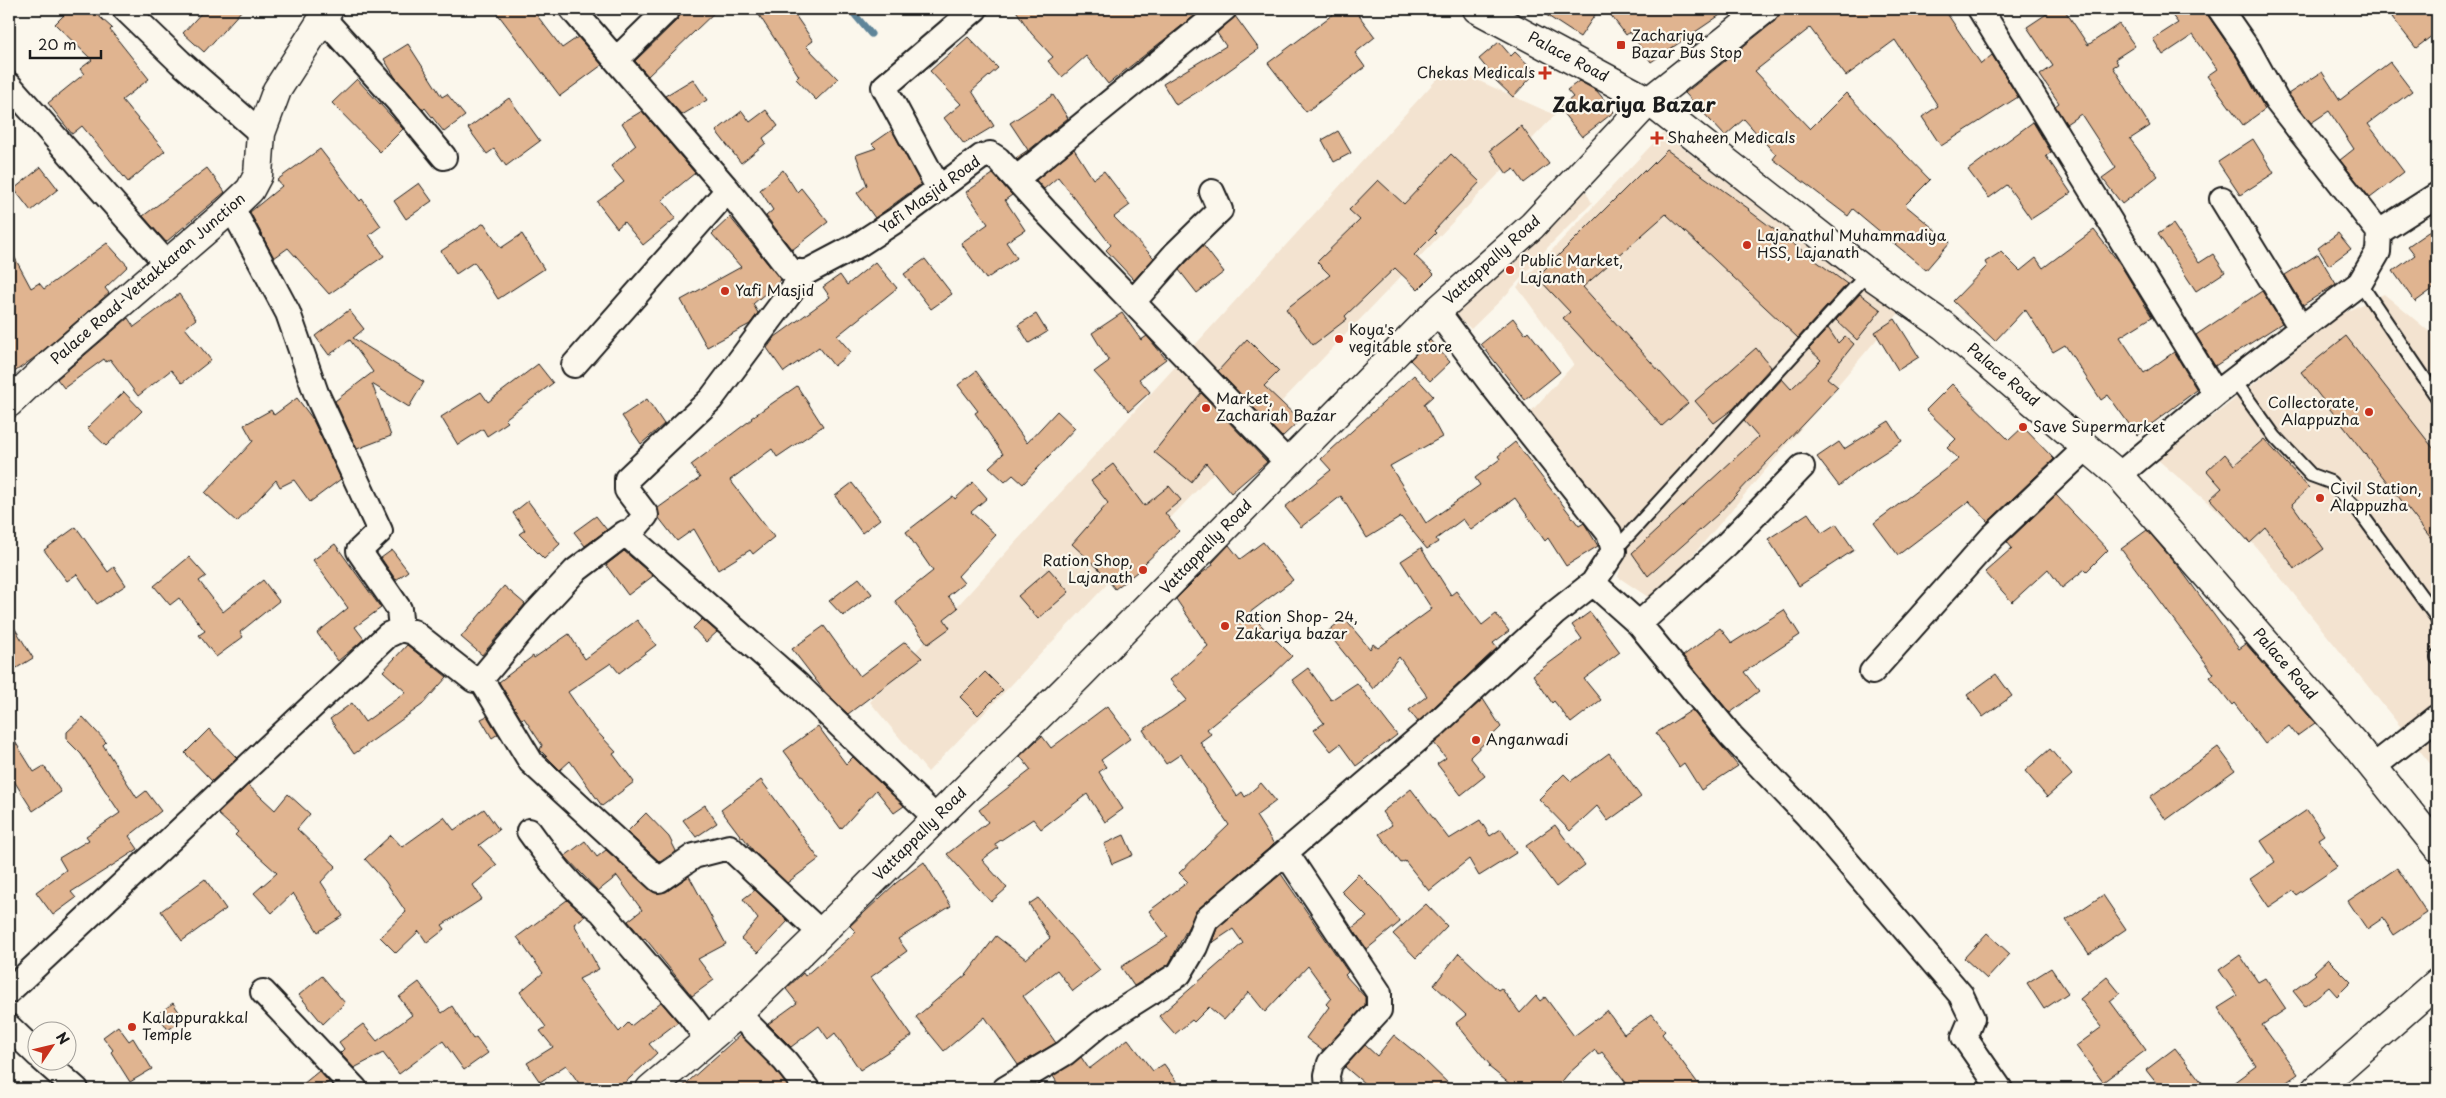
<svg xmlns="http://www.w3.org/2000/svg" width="2446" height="1098" viewBox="0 0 2446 1098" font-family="'Playpen Sans',sans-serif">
<rect width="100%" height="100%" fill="#fbf7ec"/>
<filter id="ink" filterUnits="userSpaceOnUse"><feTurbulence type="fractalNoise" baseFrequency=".02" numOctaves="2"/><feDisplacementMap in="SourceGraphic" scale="10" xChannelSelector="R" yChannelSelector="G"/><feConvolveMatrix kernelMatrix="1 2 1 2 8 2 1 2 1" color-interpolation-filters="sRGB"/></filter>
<g filter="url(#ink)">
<path fill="#f3e3d0" d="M1448 67 1555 115 928 772 870 702Z
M1663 133 1899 313 1654 601 1618 577 1628 542 1527 416 1574 364 1517 287Z
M1583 186 1592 203 1548 247 1507 294 1471 329 1449 310Z
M2384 294 2437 338V772L2247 536 2158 460 2343 313Z"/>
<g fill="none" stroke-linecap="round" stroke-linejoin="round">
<path stroke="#5f8599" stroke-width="7" d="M850 9 871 34"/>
</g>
<path fill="#e0b490" stroke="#1c1c1c" d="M70 9H91L112 28 110 30 149 79 122 100 165 151 128 182 82 126 72 134 48 103 84 74 80 69 92 60 55 24Z
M205 9H243L204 52 183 33Z
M494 9H532L562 48 578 37 602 65 560 96Z
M681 9H718L648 76 635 61 678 19Z
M755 9H791L813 41 806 46 838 79 816 100 796 79 799 76Z
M1015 9H1203L1108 84 1086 56 1062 77 1048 61 1053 57 1031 33Z
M1340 9H1354L1375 37 1355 53 1365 67 1306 112 1268 63Z
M1537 9H1599L1580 37Z
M1606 9H1729L1651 62 1630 32 1626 35Z
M1780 9H1944L1981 64 1992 55 2018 97 1941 146 1922 117 1938 106 1895 40 1846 76 1810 28 1755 71 1810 129 1846 93 1930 180 1905 205 1950 242 1926 270 1853 209 1848 216 1773 159 1776 155 1744 119 1725 136 1685 93 1775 21Z
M2054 9H2064L2088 45 2119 24 2135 46 2115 59 2118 64 2113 67 2150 126 2130 139 2158 176 2122 204 2102 178 2116 168 2081 114 2066 124 2055 106 2059 103 2040 75 2053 66 2027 27Z
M2167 9H2206L2209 17 2237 58 2265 109 2243 125 2207 76 2217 69 2193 35 2163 55 2153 39 2178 23Z
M2402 9H2437V32L2416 48 2392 17Z
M1235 16 1259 49 1207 86 1176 105 1163 84 1226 46 1217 33Z
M968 37 998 68 972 91 994 126 964 144 944 118 961 104 930 71Z
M1499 42 1511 56 1515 52 1536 72 1513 97 1492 77 1493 76 1479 59Z
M408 44 442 97 447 94 465 116 444 132 425 108 423 110 395 77 384 59Z
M2390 62 2412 91 2368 124 2404 172 2370 198 2340 160 2354 149 2329 111 2311 123 2288 94 2322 72 2340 100Z
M357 79 403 129 380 152 332 103Z
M693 79 707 100 682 115 665 96Z
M1579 81 1597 91 1614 112 1582 137 1559 108 1573 97 1567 90Z
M1053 95 1068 118 1017 160 1016 158 1028 150 1010 123Z
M509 98 540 141 506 166 494 149 487 154 468 128Z
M766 110 778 126 763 138 766 143 741 163 716 131 742 111 750 122Z
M642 111 695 173 662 200 676 218 643 245 624 222 617 228 597 202 624 182 611 166 636 145 622 123Z
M2033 122 2051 152 2046 156 2071 193 2031 219 2007 185 1989 198 1968 170Z
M1521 126 1549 164 1524 183 1514 169 1507 174 1490 150Z
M892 130 921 184 875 218 857 193 867 185 856 155 876 148 872 144Z
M1338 131 1351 153 1334 162 1322 140Z
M2253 139 2274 173 2240 195 2218 162Z
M320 149 360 201 362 199 381 226 369 235 384 256 329 294 288 248 274 258 250 212 282 186 277 180Z
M1074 149 1093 179 1104 171 1130 205 1114 217 1154 258 1134 280 1106 250 1111 245 1058 177 1044 189 1036 180Z
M1667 150 1749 209 1748 210 1847 284 1798 338 1666 214 1583 287 1688 403 1662 426 1563 318 1570 312 1537 277 1644 170 1645 172Z
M1451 154 1480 182 1434 231 1436 233 1414 255 1434 274 1418 290 1395 268 1345 316 1347 319 1313 345 1286 309 1330 275 1317 262 1360 220 1349 210 1378 180 1404 204Z
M41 167 58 189 31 211 14 189Z
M207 168 225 192 166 242 143 216Z
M783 170 797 192 801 188 828 222 792 250 766 216 773 210 760 190Z
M993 174 1012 195 1005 200 1025 230 1006 242 1017 258 986 279 961 243 988 224 966 192Z
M419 183 432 201 406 219 394 201Z
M730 217 781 280 753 304 758 313 750 324 707 347 681 300 741 267 712 234Z
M484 223 501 248 522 234 544 269 498 299 474 262 456 274 441 251Z
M2173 224 2199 263 2213 254 2225 272 2196 291 2158 234Z
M2437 226V286L2415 302 2393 271 2415 255 2408 246Z
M2094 230 2120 264 2152 317 2120 337 2144 373 2174 352 2197 390 2137 435 2108 395 2101 400 2065 345 2053 352 2025 309 1995 341 1953 301 1987 266 1985 262 2001 252 2020 271 2036 258 2043 268Z
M2338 233 2351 249 2329 265 2318 248Z
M107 243 128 266 105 288 109 293 38 355 9 376V247L31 288 39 283 44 289Z
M1203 245 1224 272 1197 293 1179 270Z
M2318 254 2336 284 2303 305 2285 275Z
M925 259 952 294 931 309 904 274Z
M875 262 897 288 837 336 851 352 834 366 819 347 784 372 767 348 775 337 830 297 823 287 840 275 847 285Z
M2262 291 2282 323 2215 366 2196 335Z
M179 294 196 319 185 328 211 360 182 383 171 370 138 396 110 359 106 362 104 359 64 388 57 379 128 318 134 327Z
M1860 294 1881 310 1857 340 1836 320Z
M349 310 364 329 353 338 424 382 409 407 372 384 391 436 357 449 335 401 373 372 350 340 329 355 315 336Z
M1122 313 1141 340 1147 336 1166 359 1139 379 1150 392 1129 411 1094 372 1109 361 1092 333Z
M1036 314 1047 332 1029 343 1018 325Z
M1513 318 1525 334 1528 331 1560 372 1525 400 1481 344Z
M1895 319 1919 357 1898 370 1875 332Z
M1828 328 1838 343 1845 336 1854 344 1827 378 1838 387 1718 514 1648 576 1632 553 1758 437 1744 421 1782 379 1791 389 1821 360 1809 349Z
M2346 336 2437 453V546L2301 372Z
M1247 339 1279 371 1264 386 1300 420 1282 437 1218 371Z
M1430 340 1450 362 1430 381 1410 360Z
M1756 348 1771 367 1733 409 1714 423 1695 401Z
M538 364 553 383 505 419 508 422 487 436 483 429 458 445 441 417 481 392 488 402Z
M976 371 1027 443 1057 411 1075 428 1023 484 1013 475 1005 482 989 467 1003 454 975 413 978 411 958 385Z
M1414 375 1433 396 1424 404 1442 437 1390 466 1426 523 1480 485 1475 478 1500 459 1498 456 1515 442 1579 526 1584 523 1598 546 1566 566 1548 538 1545 541 1515 498 1471 530 1463 519 1436 539 1438 542 1427 549 1401 517 1367 538 1341 496 1301 527 1285 507 1331 470 1321 459Z
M1952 384 2009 440 2023 427 2054 459 1988 522 1969 501 1898 555 1874 523 1959 459 1947 448 1956 439 1926 410Z
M797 386 823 426 777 457 772 449 730 480 774 537 753 554 750 550 718 570 694 529 677 541 659 518 658 508 700 478 691 465 752 419 751 418Z
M124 392 142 411 106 446 87 428Z
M1201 393 1267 462 1231 493 1206 463 1191 482 1154 452Z
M297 398 312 418 341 479 310 502 294 480 280 487 276 480 237 522 205 493 253 441 244 425 271 410 274 415Z
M647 399 664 424 641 444 622 416Z
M1889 421 1902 441 1859 469 1839 486 1817 457 1839 442 1844 449Z
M2264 439 2309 488 2292 504 2324 549 2295 569 2266 528 2250 543 2210 499 2222 488 2207 471 2225 454 2234 465Z
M1113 464 1144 506 1169 486 1181 500 1165 513 1179 531 1145 563 1146 565 1115 589 1100 570 1072 544 1108 503 1091 481Z
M973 482 987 498 971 512 996 535 958 576 964 583 948 596 958 608 944 619 950 628 928 644 895 601 933 571 906 532 953 496 955 499Z
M852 483 880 519 862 533 835 496Z
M2056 495 2108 550 2087 571 2085 569 2062 588 2048 569 2012 602 1985 572 2012 548 2007 542Z
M528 501 560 544 544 559 519 534 525 530 513 513Z
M1808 513 1822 533 1836 524 1854 550 1799 586 1768 539Z
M596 516 607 530 585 546 574 532Z
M76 527 108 572 114 567 126 585 97 604 77 574 67 581 44 550Z
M2147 530 2181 570 2239 649 2246 644 2315 723 2297 736 2289 726 2265 744 2234 703 2232 705 2210 677 2214 674 2121 549Z
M1263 542 1293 580 1249 613 1292 656 1266 681 1207 729 1211 734 1200 742 1237 796 1242 792 1245 797 1261 783 1276 801 1256 816 1274 844 1197 910 1169 964 1134 986 1121 967 1168 937 1149 911 1188 882 1179 873 1229 825 1181 754 1166 764 1143 730 1187 700 1170 680 1208 646 1176 599 1202 573 1213 565 1212 563 1229 545 1240 559Z
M335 544 381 608 355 627 364 639 338 661 317 633 348 608 313 560Z
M1421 548 1451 595 1456 591 1482 625 1496 614 1509 631 1493 643 1497 648 1418 722 1409 710 1427 696 1399 657 1373 689 1327 632 1344 618 1370 649 1373 644 1378 648 1432 609 1401 561Z
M392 550 408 571 396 580 381 558Z
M624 551 653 576 628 595 606 565Z
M189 557 206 576 199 581 223 612 263 580 279 601 240 632 243 637 216 657 199 635 205 631 179 598 170 605 154 586Z
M1049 569 1069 592 1038 619 1018 596Z
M859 578 872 594 843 616 829 601Z
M504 586 525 604 482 655 461 637Z
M1784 610 1800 635 1744 672 1759 691 1730 713 1683 656 1720 628 1732 643Z
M1590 612 1620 652 1584 679 1601 700 1571 723 1554 701 1552 703 1533 675 1582 639 1572 625Z
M9 619 33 658 15 669 9 658Z
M702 619 717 632 706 642 693 628Z
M637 620 656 645 619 673 611 663 568 692 590 724 616 752 613 754 634 782 602 806 570 761 560 770 540 750 542 745 524 718 521 719 499 682 533 656 534 658 569 634 585 659Z
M824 626 860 676 905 642 922 658 848 714 825 692 792 649Z
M407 645 447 677 422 705 354 754 330 719 352 703 365 722 406 692 383 671Z
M1308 668 1331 700 1357 683 1397 735 1356 766 1340 744 1331 751 1314 730 1324 723 1292 680Z
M985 672 1003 690 978 715 960 697Z
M1996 674 2012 696 1983 717 1967 695Z
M1483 699 1501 727 1470 757 1485 776 1461 795 1437 764 1446 758 1434 743Z
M1107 706 1131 738 1101 760 1106 767 1099 772 1123 809 1105 822 1087 794 1041 829 1033 819 995 844 998 848 982 860 1007 888 991 902 947 854 988 822 979 810 1031 770 1020 756 1036 741 1042 736 1051 748Z
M1692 710 1738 766 1701 790 1684 763 1679 767 1656 733Z
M487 716 498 734 492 738 481 719Z
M83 717 106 742 103 745 137 798 146 791 161 811 129 836 138 849 71 892 76 898 53 915 36 892 66 870 59 858 89 840 86 836 120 813 81 754 67 740V732Z
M818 726 846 764 853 757 904 806 894 813 876 790 841 829 784 751Z
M209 729 237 758 212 781 185 753Z
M9 732 34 772 44 766 61 792 33 811 9 773Z
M2218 747 2235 770 2166 820 2150 797Z
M2050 749 2072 775 2047 797 2025 771Z
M1609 753 1641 797 1608 821 1597 806 1570 831 1539 799 1564 774 1571 781Z
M761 780 819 859 787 883 755 853 743 837 742 838 721 810Z
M248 785 275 810 288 794 310 814 297 829 336 866 321 882 343 916 318 932 293 893 272 913 254 893 277 873 235 835 238 832 218 814Z
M1411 789 1449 839 1480 820 1490 836 1501 829 1516 853 1479 876 1469 859 1429 891 1405 861 1401 863 1379 834 1392 825 1382 812Z
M705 805 717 823 696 837 683 820Z
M484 809 499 830 479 845 497 865 473 885 482 899 442 925 445 929 427 943 419 931 396 953 380 937 406 912 385 881 365 859 391 835 402 847 444 817 454 830Z
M2307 810 2324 835 2318 839 2337 867 2296 895 2293 891 2269 907 2250 879 2275 862 2261 841Z
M646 813 669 837 676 851 660 862 627 832Z
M1555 825 1585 865 1556 887 1526 846Z
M1124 835 1133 855 1112 864 1104 844Z
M585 841 597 857 606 850 655 893 666 892 689 876 726 944 698 959 714 980 692 996 645 938 643 939 628 921 642 910 617 876 598 891 565 856Z
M924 862 951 906 898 939 907 951 871 977 912 1036 860 1070 835 1033 828 1039 819 1026 791 1047 768 1024 797 1003 786 989 803 973 805 976 856 932 850 926 896 883Z
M2397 868 2427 913 2394 935 2383 918 2367 929 2348 901Z
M1281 874 1348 972 1345 975 1365 997V1005L1323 1051 1306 1038 1329 1007 1326 1004 1331 998 1308 966 1265 1012 1249 992 1224 1020 1209 1007 1194 1022 1192 1020 1175 1034 1159 1016 1243 943 1233 929 1212 943 1217 928Z
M1358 874 1380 896 1400 922 1367 949 1352 928 1367 917 1341 891Z
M205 879 226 909 182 941 161 911Z
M755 890 788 921 758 953 741 939 758 919 743 899Z
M2103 895 2126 929 2089 954 2066 920Z
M1038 898 1100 970 1073 991 1057 970 1023 996 1056 1043 1018 1065 985 1017 944 1051 916 1017 967 974 996 936 1026 959 1050 938 1029 904Z
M567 900 585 916 574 924 599 969 579 979 619 1032 628 1023 631 1026 661 1002 678 1022 649 1044 657 1053 618 1089H583L566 1065 540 1082 527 1063 553 1047 540 1031 546 1027 520 992 543 973 517 937Z
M1426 904 1447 926 1416 958 1393 934Z
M1987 933 2010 954 1987 979 1964 958Z
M1459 953 1498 990 1501 988 1520 1013 1536 996 1540 1001 1545 997 1574 1036 1607 1011 1624 1034 1652 1014 1665 1031 1662 1034 1702 1089H1631L1602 1052 1598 1055 1595 1050 1568 1074 1556 1089H1516L1489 1067 1490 1065 1456 1023 1466 1015 1434 985Z
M2240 955 2258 982 2265 978 2286 1009 2262 1025 2298 1074 2277 1089H2225L2256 1066 2218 1008 2237 996 2219 970Z
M2328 959 2351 982 2337 996 2329 987 2305 1006 2293 991 2316 974 2314 972Z
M2051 968 2068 993 2044 1009 2027 983Z
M322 976 345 1003 323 1024 299 995Z
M2107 977 2120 993 2110 1001 2146 1050 2103 1082 2076 1046 2102 1027 2080 999Z
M419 982 442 1013 452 1006 473 1039 476 1037 488 1053 464 1070 443 1041 399 1074 383 1053 354 1068 340 1053 344 1049 339 1042 363 1024 377 1041 412 1015 399 997Z
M173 1003 184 1019 168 1030 158 1014Z
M118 1026 129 1041 133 1038 152 1069 130 1082 111 1052 113 1050 103 1037Z
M740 1035 775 1070 790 1089H680Z
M1394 1035 1422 1058 1454 1089H1371L1345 1067 1365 1045 1377 1056Z
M1128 1039 1153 1071 1164 1064 1182 1089H1061L1053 1076 1081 1057 1089 1069Z
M2175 1048 2207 1089H2161L2146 1070Z
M319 1071 329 1082 316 1089H297Z"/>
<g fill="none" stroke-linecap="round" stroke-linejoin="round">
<defs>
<path id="lane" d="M2360 283 2437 397
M2234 380 2275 437 2311 475 2330 482 2359 511 2437 618
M1614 551 1868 273
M2437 656V658"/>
<path id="street" d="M125 9 180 62 261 133
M572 9 728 190 790 270 805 273 858 245 898 219 981 157 990 154 998 159 1045 211 1288 463
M1980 9 2216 394
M322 17 398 101 444 157
M617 59 668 9
M9 85 167 264
M1016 179 1224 9
M939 189 884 87 975 9
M2222 199 2301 328
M232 208 288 313 316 393 380 531 359 551 399 609 401 629
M2379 232 2437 195
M1133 302 1176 253 1220 210 1212 192
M1437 311 1492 385 1609 533 1614 551 1593 583 1639 624 1731 736 1807 815 1961 995 1972 1018 1964 1037 2000 1089
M574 365 728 190
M2119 475 2216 394 2360 283 2378 252 2379 232 2276 100 2249 51 2220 9
M629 535 646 515 627 490V479L711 399 805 273
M1639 624 1727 544 1802 467
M1872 672 1992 537 2087 447
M481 679 531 762 659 880 694 856 729 847 821 933
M2373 767 2437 717
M529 831C550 860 572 890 601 911L689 1014 708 1040
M1286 853 1379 993V1010L1330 1063 1327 1075 1328 1089
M9 991 388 635 401 629 413 632 474 680 481 679 535 614 575 571 625 533 798 685 936 818
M263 992 355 1089
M738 1014 785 1061 807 1089
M9 1027 38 1055
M43 1060 76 1089
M1005 1089 1065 1053 1100 1024 1179 974 1195 947 1206 920 1436 724 1555 613 1593 583"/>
<path id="secondary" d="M1477 9 1649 101 1868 273 1944 326 2119 475 2356 746 2437 847
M9 403 46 368 227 212 250 190 258 175 261 133 277 90 329 9
M650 1089 738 1014 821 933 1079 676 1437 311 1532 226 1649 101 1765 9
M2317 1089 2437 983"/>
</defs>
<use href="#lane" stroke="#1c1c1c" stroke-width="16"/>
<use href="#street" stroke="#1c1c1c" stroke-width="28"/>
<use href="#secondary" stroke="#1c1c1c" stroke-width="31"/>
<use href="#lane" stroke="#fbf7ec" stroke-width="12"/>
<use href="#street" stroke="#fbf7ec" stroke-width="24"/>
<use href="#secondary" stroke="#fbf7ec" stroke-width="28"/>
</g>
</g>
<g fill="#c8321e" stroke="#fbf7ec" stroke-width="2">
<rect x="1616" y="40" width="10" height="10" rx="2.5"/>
<path d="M1542.5 65.5h5v5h5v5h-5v5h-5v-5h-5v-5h5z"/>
<path d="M1654.5 130.5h5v5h5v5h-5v5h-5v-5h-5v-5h5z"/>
<circle cx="1747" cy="245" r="5"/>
<circle cx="1510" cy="270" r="5"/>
<circle cx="725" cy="291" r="5"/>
<circle cx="1339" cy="339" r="5"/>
<circle cx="1206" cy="408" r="5"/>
<circle cx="2369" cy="412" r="5"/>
<circle cx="2023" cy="427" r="5"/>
<circle cx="2320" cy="498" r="5"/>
<circle cx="1143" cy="570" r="5"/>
<circle cx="1225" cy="626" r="5"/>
<circle cx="1476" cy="740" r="5"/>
<circle cx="132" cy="1027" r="5"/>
</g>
<g text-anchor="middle" stroke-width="4.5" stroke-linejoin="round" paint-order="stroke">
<g font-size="15" fill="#1c1c1c" stroke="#fbf7ec" text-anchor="start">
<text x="1631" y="41">Zachariya<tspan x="1631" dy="17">Bazar Bus Stop</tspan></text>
<text x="1535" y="78" text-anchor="end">Chekas Medicals</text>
<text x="1667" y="143">Shaheen Medicals</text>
<text x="1757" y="241">Lajanathul Muhammadiya<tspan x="1757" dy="17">HSS, Lajanath</tspan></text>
<text x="1520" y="266">Public Market,<tspan x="1520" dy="17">Lajanath</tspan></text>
<text x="735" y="296">Yafi Masjid</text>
<text x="1349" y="335">Koya's<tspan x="1349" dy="17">vegitable store</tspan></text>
<text x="1216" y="404">Market,<tspan x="1216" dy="17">Zachariah Bazar</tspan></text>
<text x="2359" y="408" text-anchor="end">Collectorate,<tspan x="2359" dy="17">Alappuzha</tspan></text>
<text x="2033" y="432">Save Supermarket</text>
<text x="2330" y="494">Civil Station,<tspan x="2330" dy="17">Alappuzha</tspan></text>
<text x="1133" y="566" text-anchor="end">Ration Shop,<tspan x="1133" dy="17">Lajanath</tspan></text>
<text x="1235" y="622">Ration Shop- 24,<tspan x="1235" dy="17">Zakariya bazar</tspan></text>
<text x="1486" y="745">Anganwadi</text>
<text x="142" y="1023">Kalappurakkal<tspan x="142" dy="17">Temple</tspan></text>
</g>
<g font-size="15" fill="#1c1c1c" stroke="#fbf7ec">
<text transform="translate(1568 57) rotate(28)" y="5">Palace Road</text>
<text transform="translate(930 195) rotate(-36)" y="5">Yafi Masjid Road</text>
<text transform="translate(1492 260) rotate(-42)" y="5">Vattappally Road</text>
<text transform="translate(148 279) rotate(-41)" y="5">Palace Road-Vettakkaran Junction</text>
<text transform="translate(2003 375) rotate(40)" y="5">Palace Road</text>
<text transform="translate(1206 547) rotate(-46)" y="5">Vattappally Road</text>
<text transform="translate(2285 664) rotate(49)" y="5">Palace Road</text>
<text transform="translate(920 834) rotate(-45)" y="5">Vattappally Road</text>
</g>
<g font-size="20" font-weight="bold" fill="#1c1c1c" stroke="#fbf7ec">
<text x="1634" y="112">Zakariya Bazar</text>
</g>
</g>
<rect width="2446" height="1098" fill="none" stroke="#fbf7ec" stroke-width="30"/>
<rect x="15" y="15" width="2416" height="1068" fill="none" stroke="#1c1c1c" stroke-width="2" filter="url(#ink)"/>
<g transform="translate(52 1046) rotate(55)"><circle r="24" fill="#fbf7ec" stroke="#a29f99"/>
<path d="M0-4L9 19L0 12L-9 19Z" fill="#c8321e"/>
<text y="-8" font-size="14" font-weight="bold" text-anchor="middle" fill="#1c1c1c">N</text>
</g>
<path d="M30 50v8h71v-8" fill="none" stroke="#1c1c1c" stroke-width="2.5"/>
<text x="38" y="50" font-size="15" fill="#1c1c1c" stroke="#fbf7ec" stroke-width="4" paint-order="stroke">20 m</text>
</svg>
